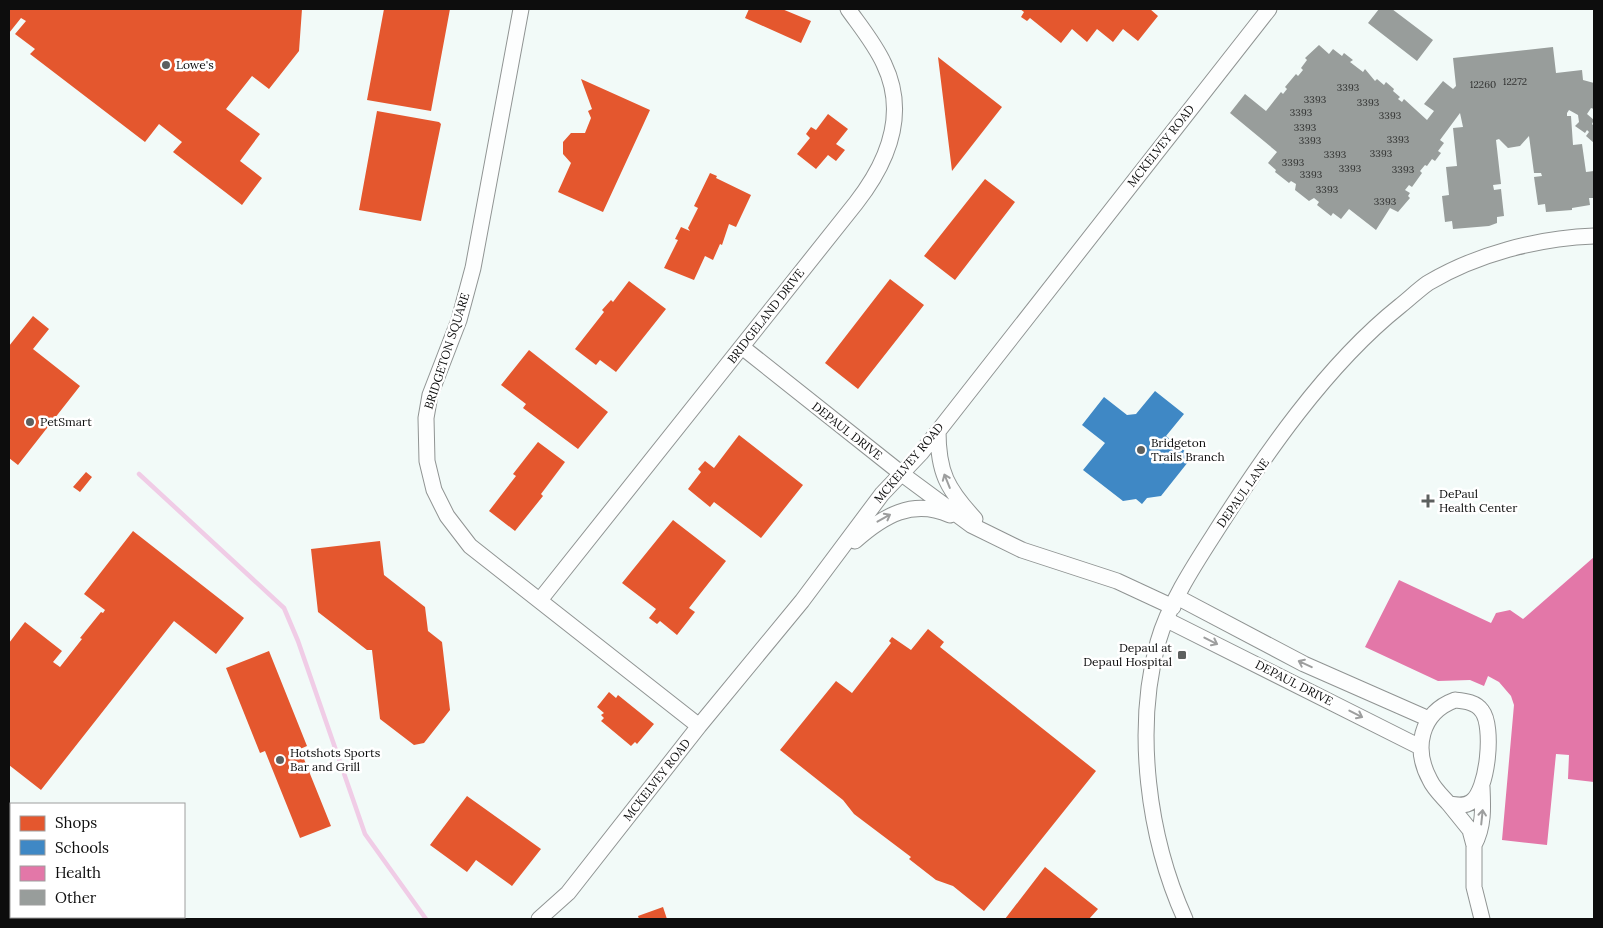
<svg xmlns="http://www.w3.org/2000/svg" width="1603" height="928" viewBox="0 0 1603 928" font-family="Lora,serif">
<rect width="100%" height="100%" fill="#f2faf8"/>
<path fill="#e4572e" d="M9 9H302L299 51 269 89 252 76 226 109 260 134 240 161 262 178 242 205 173 152 182 142 159 124 145 142 30 54 35 49 15 34 26 21 21 18 9 33Z
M384 9H450L431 111 367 100Z
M749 9H782L811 21 801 43 745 18Z
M1020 9H1150L1158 16 1138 41 1123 29 1113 42 1097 29 1087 42 1072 29 1061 43 1030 18 1027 21 1021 17 1024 12Z
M938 57 1002 107 952 171Z
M581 79 650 110 603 212 558 192 571 163 563 154V142L571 133H585L591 118 588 111 592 109Z
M377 111 439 122 441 124 421 221 359 210Z
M828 114 848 129 836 144 845 150 836 161 828 155 816 169 797 154 810 138 806 134 811 127 816 130Z
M710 173 717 176 716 178 751 195 736 227 729 224 722 245 720 244 713 260 705 256 694 280 664 268 678 240 675 239 681 227 690 231 688 228 698 208 694 206Z
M985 179 1015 202 955 280 924 256Z
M890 279 924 305 858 389 825 363Z
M629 281 666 309 616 372 600 360 596 365 575 349 604 312 602 310 611 300 613 302Z
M33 316 49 329 33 349 80 386 18 465 9 458V346Z
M529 350 608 412 578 449 523 408 526 404 501 385Z
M739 435 803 485 761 538 714 502 710 507 688 489 701 472 698 469 705 461 714 468Z
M538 442 565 462 541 494 543 496 515 531 489 511 516 476 513 474Z
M86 472 92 477 80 492 73 487Z
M673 520 726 561 689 608 695 612 677 635 660 621 657 624 649 618 656 609 622 583Z
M133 531 244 618 216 654 174 621 41 790 9 765V643L25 622 62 651 53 662 60 667 82 639 80 638 101 612 103 613 105 610 84 594Z
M380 541 384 575 425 607 428 631 442 642 450 710 424 743 414 745 380 719 372 650H367L318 612 311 549Z
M928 629 944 642 940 647 1096 771 984 911 953 886 936 880 909 859 911 857 854 814 843 800 780 750 836 681 852 693 891 643 889 641 892 637 911 650Z
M269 651 307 746 300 749 331 826 300 838 265 751 260 753 226 668Z
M609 692 616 698 618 695 654 724 637 744 635 742 631 746 601 721 604 718 601 715 604 713 597 707Z
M467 796 541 849 512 886 476 860 467 872 430 845Z
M1045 867 1098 909 1089 919H1005Z
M663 907 667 919H639L638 916Z
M24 917H44L47 919H22Z"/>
<path fill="#3f88c5" d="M1155 391 1184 414 1166 436 1192 457 1161 496 1147 498 1142 504 1136 499 1123 501 1083 470 1105 443 1082 425 1104 397 1127 415 1136 414Z"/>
<path fill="#e377a8" d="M1594 557V782L1568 779 1569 755 1556 754 1547 845 1502 840 1514 705 1511 696 1499 682 1488 676 1484 686 1470 680 1438 681 1365 647 1399 580 1491 623 1496 613 1510 610 1523 619Z"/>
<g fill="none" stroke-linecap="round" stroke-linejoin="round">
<path stroke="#f0cce6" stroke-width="4.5" d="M139 474 284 608 298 641 365 834 426 919"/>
</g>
<path fill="#989d9b" d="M1379 9H1392L1433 40 1417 61 1368 23Z
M1319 45 1329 54 1333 49 1342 56 1344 53 1353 60 1350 62 1363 72 1365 69 1375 81 1377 79 1384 85 1386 82 1394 89 1393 91 1400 97 1398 99 1402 102 1404 99 1427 120 1434 111 1424 104 1443 81 1453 89 1456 86 1453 58 1553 47 1556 73 1582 70 1583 80 1594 83V109L1591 108 1587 114 1594 120 1592 124 1594 126V143L1586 136 1589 132 1587 130 1585 133 1575 126 1579 122 1578 115 1569 110 1567 113V116H1571L1573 145 1582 144 1586 172 1594 171V198H1589L1590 205 1572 208V210L1546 212 1545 204 1538 205 1534 177 1542 176 1541 173H1534L1529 136 1520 146 1508 148 1499 139 1496 140 1501 184 1493 185 1494 190 1501 189 1504 216 1497 217V223L1489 226 1453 229 1452 221 1445 222 1442 196 1449 195 1446 167 1457 166 1453 128 1463 127 1460 113 1440 140 1444 143 1438 151 1441 153 1435 161 1432 159 1427 166 1425 165 1420 171 1422 173 1412 187 1409 185 1405 190 1410 193 1408 196 1410 198 1398 212 1390 208 1376 230 1349 209 1341 219 1333 213 1331 216 1317 205 1319 202 1314 198 1309 201 1295 190 1296 184 1291 181 1289 183 1275 172 1276 170 1268 163 1277 152 1230 113 1245 94 1266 111 1281 92 1283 94 1287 89 1285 87 1296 74 1298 76 1303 70 1301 68 1307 60 1305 58Z"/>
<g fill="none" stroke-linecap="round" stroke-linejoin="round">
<defs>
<path id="minor" d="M521 9 473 268 459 320 430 395 426 418 427 461 434 490 447 516 470 546 699 726
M742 347 902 474 971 525 1022 550 1117 581 1173 607
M938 431C938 472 947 489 975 519
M855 541C883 516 913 498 950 515
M1177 597 1304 664 1429 719
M540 600 856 203C888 162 908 114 884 64 875 44 860 26 848 9
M1167 620 1420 747
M1455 700C1464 701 1476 702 1482 711 1494 726 1488 791 1471 802 1464 807 1457 805 1449 804 1443 797 1434 789 1430 780 1413 749 1420 713 1455 700Z
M1449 804 1470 830 1474 845V887L1482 919
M1474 845C1484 827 1483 807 1482 787
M539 919 568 893 699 726 802 601 882 494 921 453 1269 9
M1185 919C1148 837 1134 730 1158 642 1168 606 1193 567 1213 536 1263 457 1326 365 1400 306 1409 299 1418 290 1428 283 1477 254 1538 238 1594 236"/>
<path id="major" d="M9 833 11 835
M101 917 104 919
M148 917 151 919"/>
</defs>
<use href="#minor" stroke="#909493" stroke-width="17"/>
<use href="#major" stroke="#7d8180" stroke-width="21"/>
<use href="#minor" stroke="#fdfefe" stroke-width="15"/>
<use href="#major" stroke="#daeae4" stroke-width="19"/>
</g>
<defs><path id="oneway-shaft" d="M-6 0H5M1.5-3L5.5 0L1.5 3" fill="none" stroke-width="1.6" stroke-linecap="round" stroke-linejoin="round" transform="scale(1.25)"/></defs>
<g stroke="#9d9e9e">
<use href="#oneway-shaft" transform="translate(947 481) rotate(-112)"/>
<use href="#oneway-shaft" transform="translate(884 518) rotate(-29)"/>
<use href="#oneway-shaft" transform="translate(1211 641) rotate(27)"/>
<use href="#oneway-shaft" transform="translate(1305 664) rotate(-155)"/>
<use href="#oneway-shaft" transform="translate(1356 714) rotate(27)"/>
<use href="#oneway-shaft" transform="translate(1482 817) rotate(-84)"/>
</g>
<g fill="#5d605f" stroke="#fff" stroke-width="2">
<circle cx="166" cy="65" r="5"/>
<circle cx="30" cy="422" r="5"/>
<circle cx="1141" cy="450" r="5"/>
<path d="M1425.5 493.5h5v5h5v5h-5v5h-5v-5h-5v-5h5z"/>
<rect x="1177" y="650" width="10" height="10" rx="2.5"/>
<circle cx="280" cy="760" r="5"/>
</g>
<g text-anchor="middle" stroke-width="5" stroke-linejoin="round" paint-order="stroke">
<g font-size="10" fill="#303130">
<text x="1515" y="85">12272</text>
<text x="1483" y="88">12260</text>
<text x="1348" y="91">3393</text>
<text x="1315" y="103">3393</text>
<text x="1368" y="106">3393</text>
<text x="1301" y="116">3393</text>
<text x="1390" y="119">3393</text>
<text x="1305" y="131">3393</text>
<text x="1398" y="143">3393</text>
<text x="1310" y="144">3393</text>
<text x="1381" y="157">3393</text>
<text x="1335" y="158">3393</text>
<text x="1293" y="166">3393</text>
<text x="1350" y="172">3393</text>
<text x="1403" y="173">3393</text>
<text x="1311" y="178">3393</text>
<text x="1327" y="193">3393</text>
<text x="1385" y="205">3393</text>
</g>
<g font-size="12" fill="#0d0d0d" stroke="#fff" text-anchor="start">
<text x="176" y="69">Lowe's</text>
<text x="40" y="426">PetSmart</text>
<text x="1151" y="447">Bridgeton<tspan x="1151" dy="14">Trails Branch</tspan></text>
<text x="1439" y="498">DePaul<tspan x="1439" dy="14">Health Center</tspan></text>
<text x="1172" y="652" text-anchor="end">Depaul at<tspan x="1172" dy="14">Depaul Hospital</tspan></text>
<text x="290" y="757">Hotshots Sports<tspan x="290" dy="14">Bar and Grill</tspan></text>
</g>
<g font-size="12" fill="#0d0d0d" stroke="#fff">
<text transform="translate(1161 146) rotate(-52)" y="4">MCKELVEY ROAD</text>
<text transform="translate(766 316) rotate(-52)" y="4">BRIDGELAND DRIVE</text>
<text transform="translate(447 351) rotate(-72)" y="4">BRIDGETON SQUARE</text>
<text transform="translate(847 431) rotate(38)" y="4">DEPAUL DRIVE</text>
<text transform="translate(909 463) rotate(-50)" y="4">MCKELVEY ROAD</text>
<text transform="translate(1243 493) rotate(-55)" y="4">DEPAUL LANE</text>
<text transform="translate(1294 683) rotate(27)" y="4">DEPAUL DRIVE</text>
<text transform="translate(657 780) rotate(-52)" y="4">MCKELVEY ROAD</text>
</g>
</g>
<rect width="1603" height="928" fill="none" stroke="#0d0d0d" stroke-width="20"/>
<rect x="10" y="803" width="175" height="115" fill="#ffffff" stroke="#9e9e9e"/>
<rect x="20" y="816" width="25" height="15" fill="#e4572e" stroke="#9e9e9e"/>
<text x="55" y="828" font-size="15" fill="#0d0d0d">Shops</text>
<rect x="20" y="840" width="25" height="15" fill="#3f88c5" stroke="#9e9e9e"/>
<text x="55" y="853" font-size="15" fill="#0d0d0d">Schools</text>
<rect x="20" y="866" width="25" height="15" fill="#e377a8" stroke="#9e9e9e"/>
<text x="55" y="878" font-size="15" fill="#0d0d0d">Health</text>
<rect x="20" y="890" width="25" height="15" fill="#989d9b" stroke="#9e9e9e"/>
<text x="55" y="903" font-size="15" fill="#0d0d0d">Other</text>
</svg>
